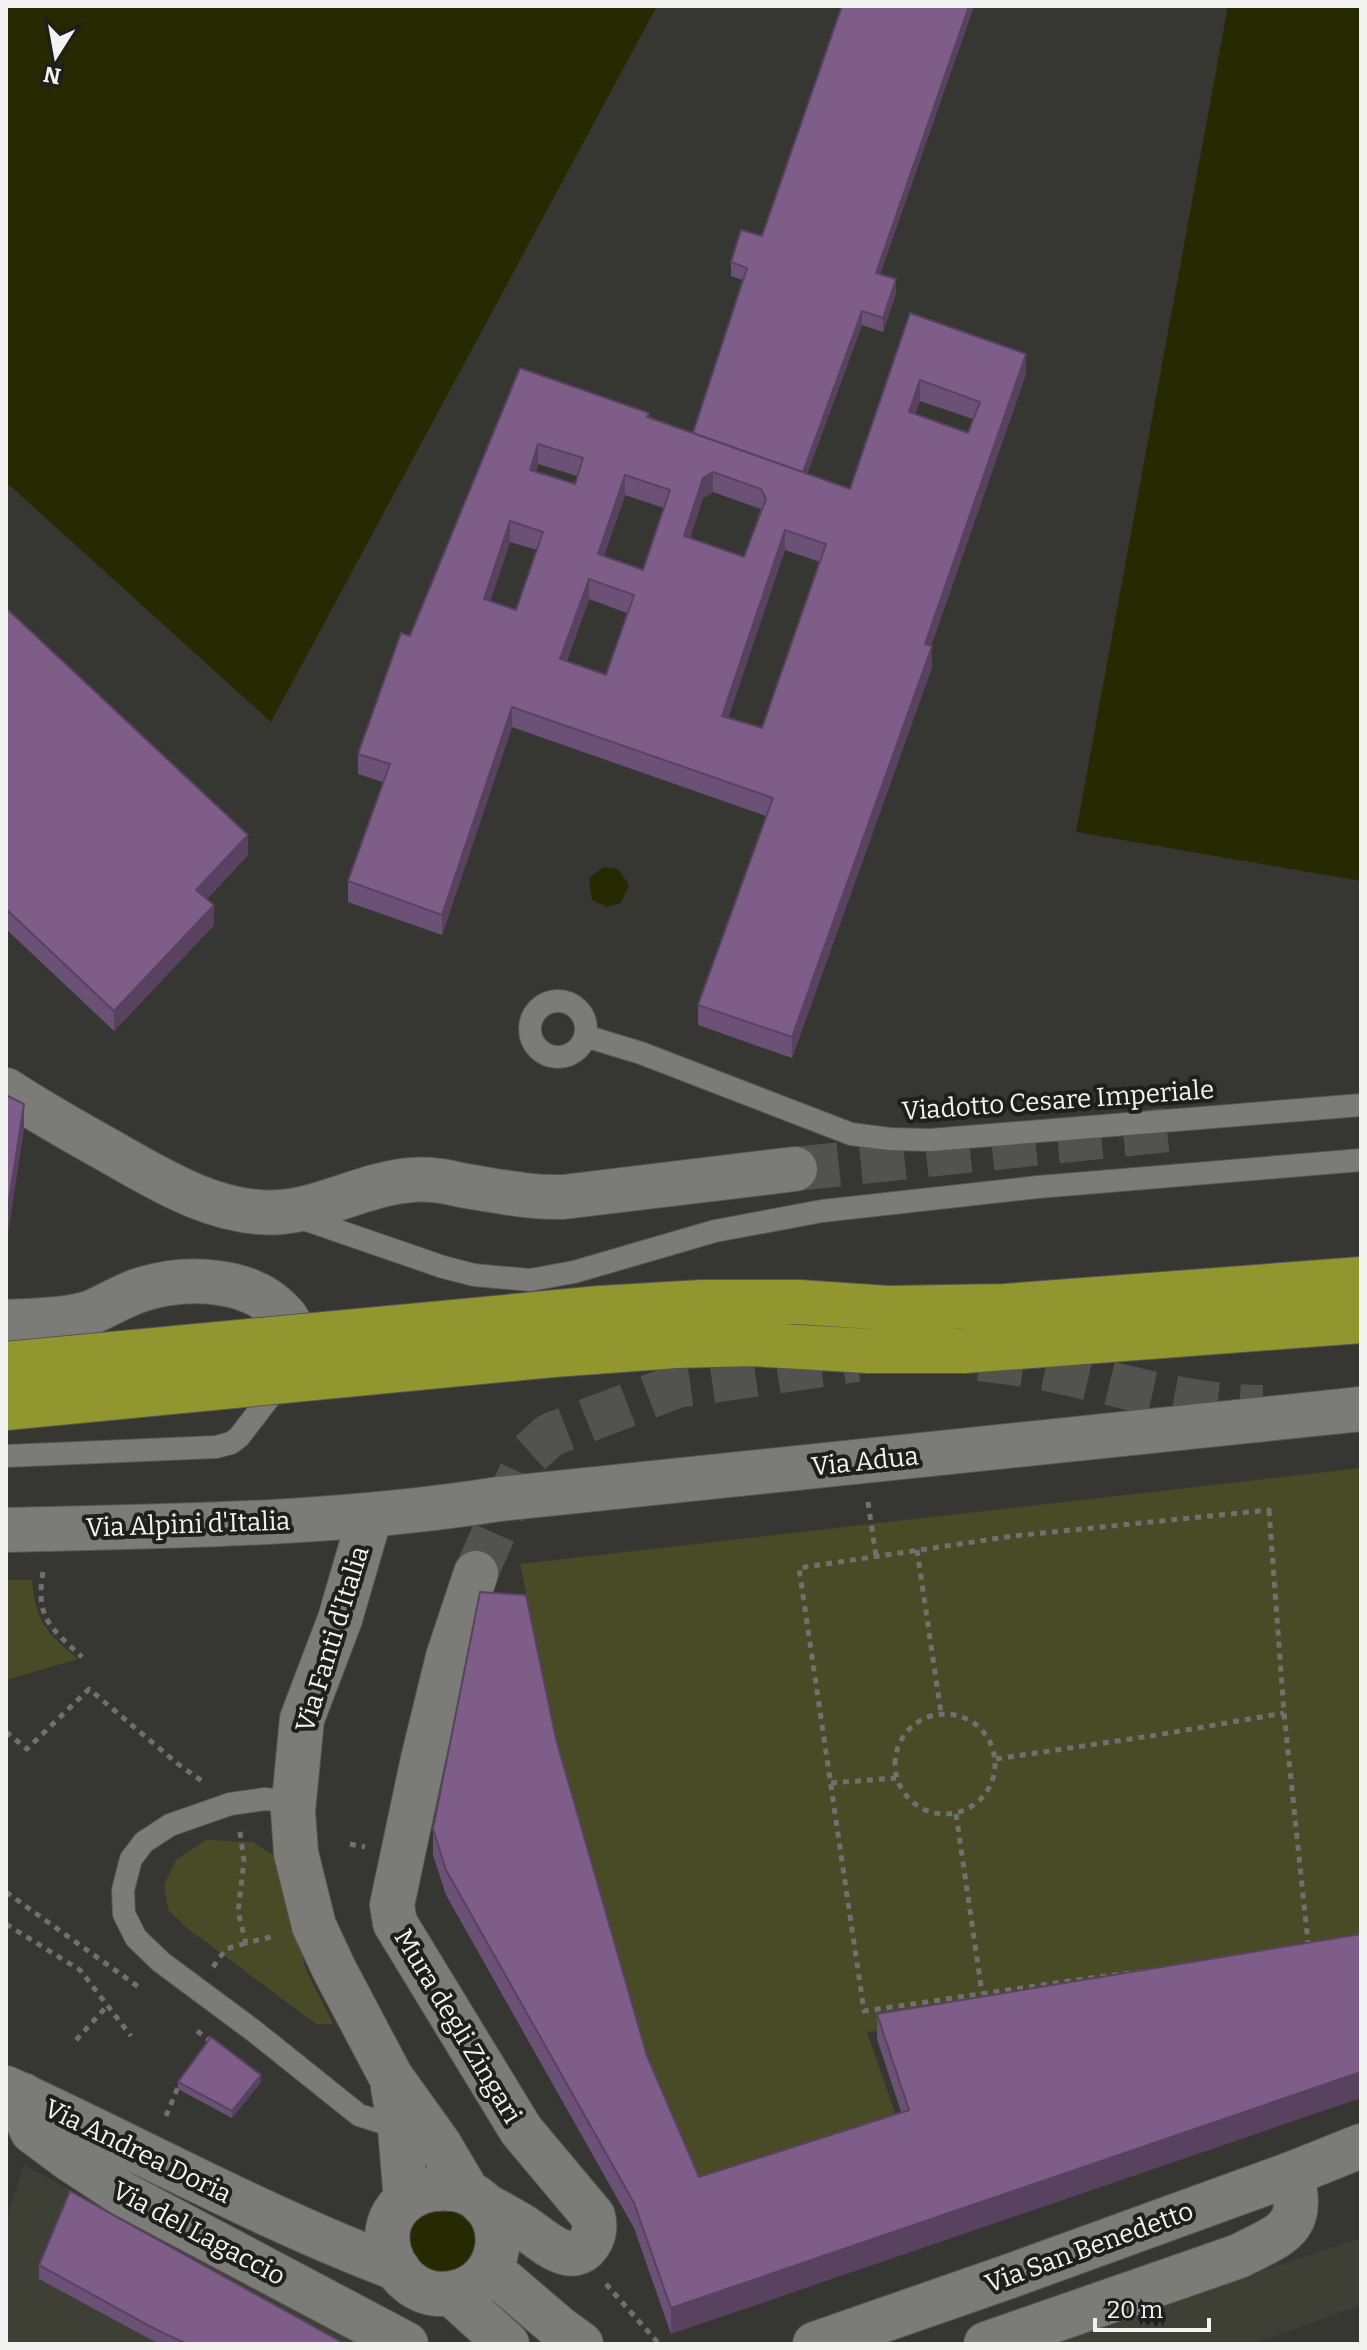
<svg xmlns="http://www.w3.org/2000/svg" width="1367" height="2350" viewBox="0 0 1367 2350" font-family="Bitter,serif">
<rect width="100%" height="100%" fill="#363733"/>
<path fill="#3e3f35" d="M24 2165 292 2309 365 2344H6V2219Z
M1361 2238V2305L1253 2344H1041Z"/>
<path fill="#484b25" d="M1361 1468V1957L867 2032 902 2133 702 2199 654 2083 562 1763 520 1564Z
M6 1580H32C36 1623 46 1632 78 1659L6 1680Z
M206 1840 253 1842 276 1857 306 1970 333 2024H316L187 1928 168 1910 164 1885 176 1860Z"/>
<path fill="#272a00" d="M6 6H657L271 722 6 482Z
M1228 6H1361V881L1076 832Z
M603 867 618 869 629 885 621 903 607 907 592 900 589 878Z
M425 2209 462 2211 478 2230V2255L452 2280 410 2262 408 2227Z"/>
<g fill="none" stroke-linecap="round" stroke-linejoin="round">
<path stroke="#52534f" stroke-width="44" stroke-dasharray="44 22" stroke-linecap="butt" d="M795 1169 1167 1130
M980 1359C1001 1362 1022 1364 1042 1368 1116 1383 1186 1407 1263 1407
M476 1573 529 1454 550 1435 677 1386 857 1360"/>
<defs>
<path id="lane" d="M530 1029a28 28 0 1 1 56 0a28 28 0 1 1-56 0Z
M585 1036 641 1053 851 1134 890 1139 930 1140 1361 1105
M295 1216 443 1267 474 1275 530 1280 574 1272 715 1231 822 1211 1038 1187 1361 1160
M6 1456 216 1447 231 1443 239 1437 275 1390
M294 1802 265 1799 230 1804 170 1825 144 1842 131 1859 123 1890 124 1914 136 1938 161 1962 254 2031 359 2115 400 2128"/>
<path id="street" d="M6 1090C40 1112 75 1132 111 1152 161 1181 221 1217 281 1212 326 1208 367 1183 412 1180 430 1178 448 1182 466 1186 498 1191 530 1198 563 1197L795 1169
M6 1322C34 1320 66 1321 92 1312 109 1305 125 1294 143 1289 187 1276 250 1277 283 1314 296 1328 297 1354 288 1372
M476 1573 448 1657 423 1759 392 1905 395 1923 521 2130 593 2216C595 2224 595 2232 591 2240 574 2273 540 2237 522 2226 509 2218 496 2211 483 2204
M23 2095 21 2105 32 2131 71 2160 123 2194 406 2344
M986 2344 1239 2256C1282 2234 1307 2229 1291 2174"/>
<path id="secondary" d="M370 1516 340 1619 302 1719 293 1811 296 1853 314 1926 334 1969 391 2077 439 2144 468 2193
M6 1530C171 1526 336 1525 499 1499L1361 1409
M393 2087 400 2128 406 2200
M6 2088C137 2148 263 2218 398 2269
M432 2189C444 2188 458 2188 469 2193 515 2217 503 2284 453 2293 388 2305 355 2205 432 2189Z
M491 2270 559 2328 581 2344
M452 2294 507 2344
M815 2344 1010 2276 1291 2174 1361 2146"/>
</defs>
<use href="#lane" stroke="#555552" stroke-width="24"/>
<use href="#street" stroke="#555552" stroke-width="46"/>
<use href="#secondary" stroke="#555552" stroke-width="46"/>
<path stroke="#70716e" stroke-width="5" stroke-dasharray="6 6" stroke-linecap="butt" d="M868 1502 876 1556
M1269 1510 1284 1713 1309 1952 1097 1977 864 2011 799 1568 1013 1536Z
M917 1550 941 1713
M43 1572C35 1618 51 1628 82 1657
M895 1764a50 50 0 1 1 100 0a50 50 0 1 1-100 0Z
M6 1732 27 1749 89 1689 178 1764 202 1781
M996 1759 1157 1735 1284 1713
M831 1783 896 1778
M956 1814 982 1993
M240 1832 244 1861 238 1912 246 1943 275 1936
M350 1844 365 1847
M6 1892 140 1988
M6 1924 80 1970 131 2036
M213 1967 226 1949 246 1943
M197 2031 209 2040 206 2046
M76 2040 108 2005
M166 2116 181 2080
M606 2284 659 2344"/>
<use href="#lane" stroke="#7b7c77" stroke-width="22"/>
<use href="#street" stroke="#7b7c77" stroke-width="44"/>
<use href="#secondary" stroke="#7b7c77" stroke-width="44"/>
<defs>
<path id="highway-bridge" d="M6 1364 600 1308 702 1302H799L888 1308 1005 1306 1361 1279
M6 1408 553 1355 675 1346 750 1344 868 1351H964L1361 1321"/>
</defs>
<use href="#highway-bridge" stroke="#555552" stroke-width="46" stroke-linecap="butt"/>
<use href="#highway-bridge" stroke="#91972e" stroke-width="44"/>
</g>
<path fill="#6c5176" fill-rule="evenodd" d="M974 6 880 274 896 293 883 332 862 325 807 474 850 489 910 313 1026 374 931 646 932 667 792 1058 698 1025V1005L766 816 512 727 442 935 348 902V881L383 782 358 774V754L410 636 520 368 693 433 743 280 731 276V262L762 236ZM920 401 973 419 968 433 915 414ZM538 464 577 476 575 484 536 472ZM713 492 761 509 744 557 690 538 703 498ZM625 495 664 508 643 570 604 556ZM510 542 537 550 516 610 490 601ZM785 550 820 562 762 728 728 718ZM589 599 627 613 606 675 567 661Z
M6 608 248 855 207 899 214 925 114 1031 6 929Z
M556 1739 647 2056 699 2177 901 2112 877 2039V2014L1361 1934 671 2334 634 2228 446 1895 433 1855V1829Z
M178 2082H261L232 2118 178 2089Z
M39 2265 345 2344H159L39 2279Z"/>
<path fill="#584260" d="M969 6H974L876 286V273Z
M896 279V293L883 332V318Z
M862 311V325L801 491V477Z
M1026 354V374L925 664V644Z
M920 380V401L909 432V412Z
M538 444V464L530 490V470Z
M713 472V492L703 498 684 556V536L703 478Z
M625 475V495L598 574V554Z
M510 521V542L484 620V599Z
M785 530V550L722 736V716Z
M589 579V599L560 679V659Z
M932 646V667L792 1058V1037Z
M512 707V727L442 935V915Z
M248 835V855L196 910V890Z
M214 905V925L114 1031V1011Z
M24 1104V1130L6 1246V1220Z
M1361 2072V2098L671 2334V2308Z
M261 2075V2082L232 2118V2111Z"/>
<path fill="#7e5e89" stroke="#584260" stroke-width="2" fill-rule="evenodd" d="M842 6H969L876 273 896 279 883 318 862 311 803 472 693 433 747 268 731 262 741 230 762 236Z
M910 313 1026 354 925 644 932 646 792 1037 698 1005 773 798 512 707 442 915 348 881 390 764 358 754 401 633 410 636 520 368 649 413 647 417 850 489ZM920 380 980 402 968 433 909 412ZM538 444 583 458 575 484 530 470ZM713 472 761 489 766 499 744 557 684 536 703 478ZM625 475 670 490 643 570 598 554ZM510 521 543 532 516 610 484 599ZM785 530 826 544 762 728 722 716ZM589 579 634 595 606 675 560 659Z
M6 608 248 835 196 890 214 905 114 1011 6 909Z
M6 1095 24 1104 6 1220Z
M480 1592 526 1595 556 1739 647 2056 699 2177 909 2110 877 2014 1361 1934V2072L671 2308 634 2203 446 1870 433 1829Z
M211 2037 261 2075 232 2111 178 2082Z
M70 2191 345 2344H187L153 2328 39 2265Z"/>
<g text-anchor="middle" stroke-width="8" stroke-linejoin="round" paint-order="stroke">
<g font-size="26" fill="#f2f2f0" stroke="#1e1e1c">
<text transform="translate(1058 1100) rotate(-4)" y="9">Viadotto Cesare Imperiale</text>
<text transform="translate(865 1461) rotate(-6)" y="9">Via Adua</text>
<text transform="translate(188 1524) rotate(-2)" y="9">Via Alpini d'Italia</text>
<text transform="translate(332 1639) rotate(-73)" y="9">Via Fanti d'Italia</text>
<text transform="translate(458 2026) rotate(59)" y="9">Mura degli Zingari</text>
<text transform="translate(138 2151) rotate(26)" y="9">Via Andrea Doria</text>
<text transform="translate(199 2233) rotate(28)" y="9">Via del Lagaccio</text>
<text transform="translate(1089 2247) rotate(-20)" y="9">Via San Benedetto</text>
</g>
</g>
<rect width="1367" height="2350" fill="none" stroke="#f2f2f0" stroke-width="16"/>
<g transform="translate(56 56) rotate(191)" stroke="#1e1e1c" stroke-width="6" paint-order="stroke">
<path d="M0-6L14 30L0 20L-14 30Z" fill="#f2f2f0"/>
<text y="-12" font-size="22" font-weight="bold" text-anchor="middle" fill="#f2f2f0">N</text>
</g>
<path d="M1095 2318v12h114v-12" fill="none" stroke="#f2f2f0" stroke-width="4"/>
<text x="1107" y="2318" font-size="24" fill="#f2f2f0" stroke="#1e1e1c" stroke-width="6" paint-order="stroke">20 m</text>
</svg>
